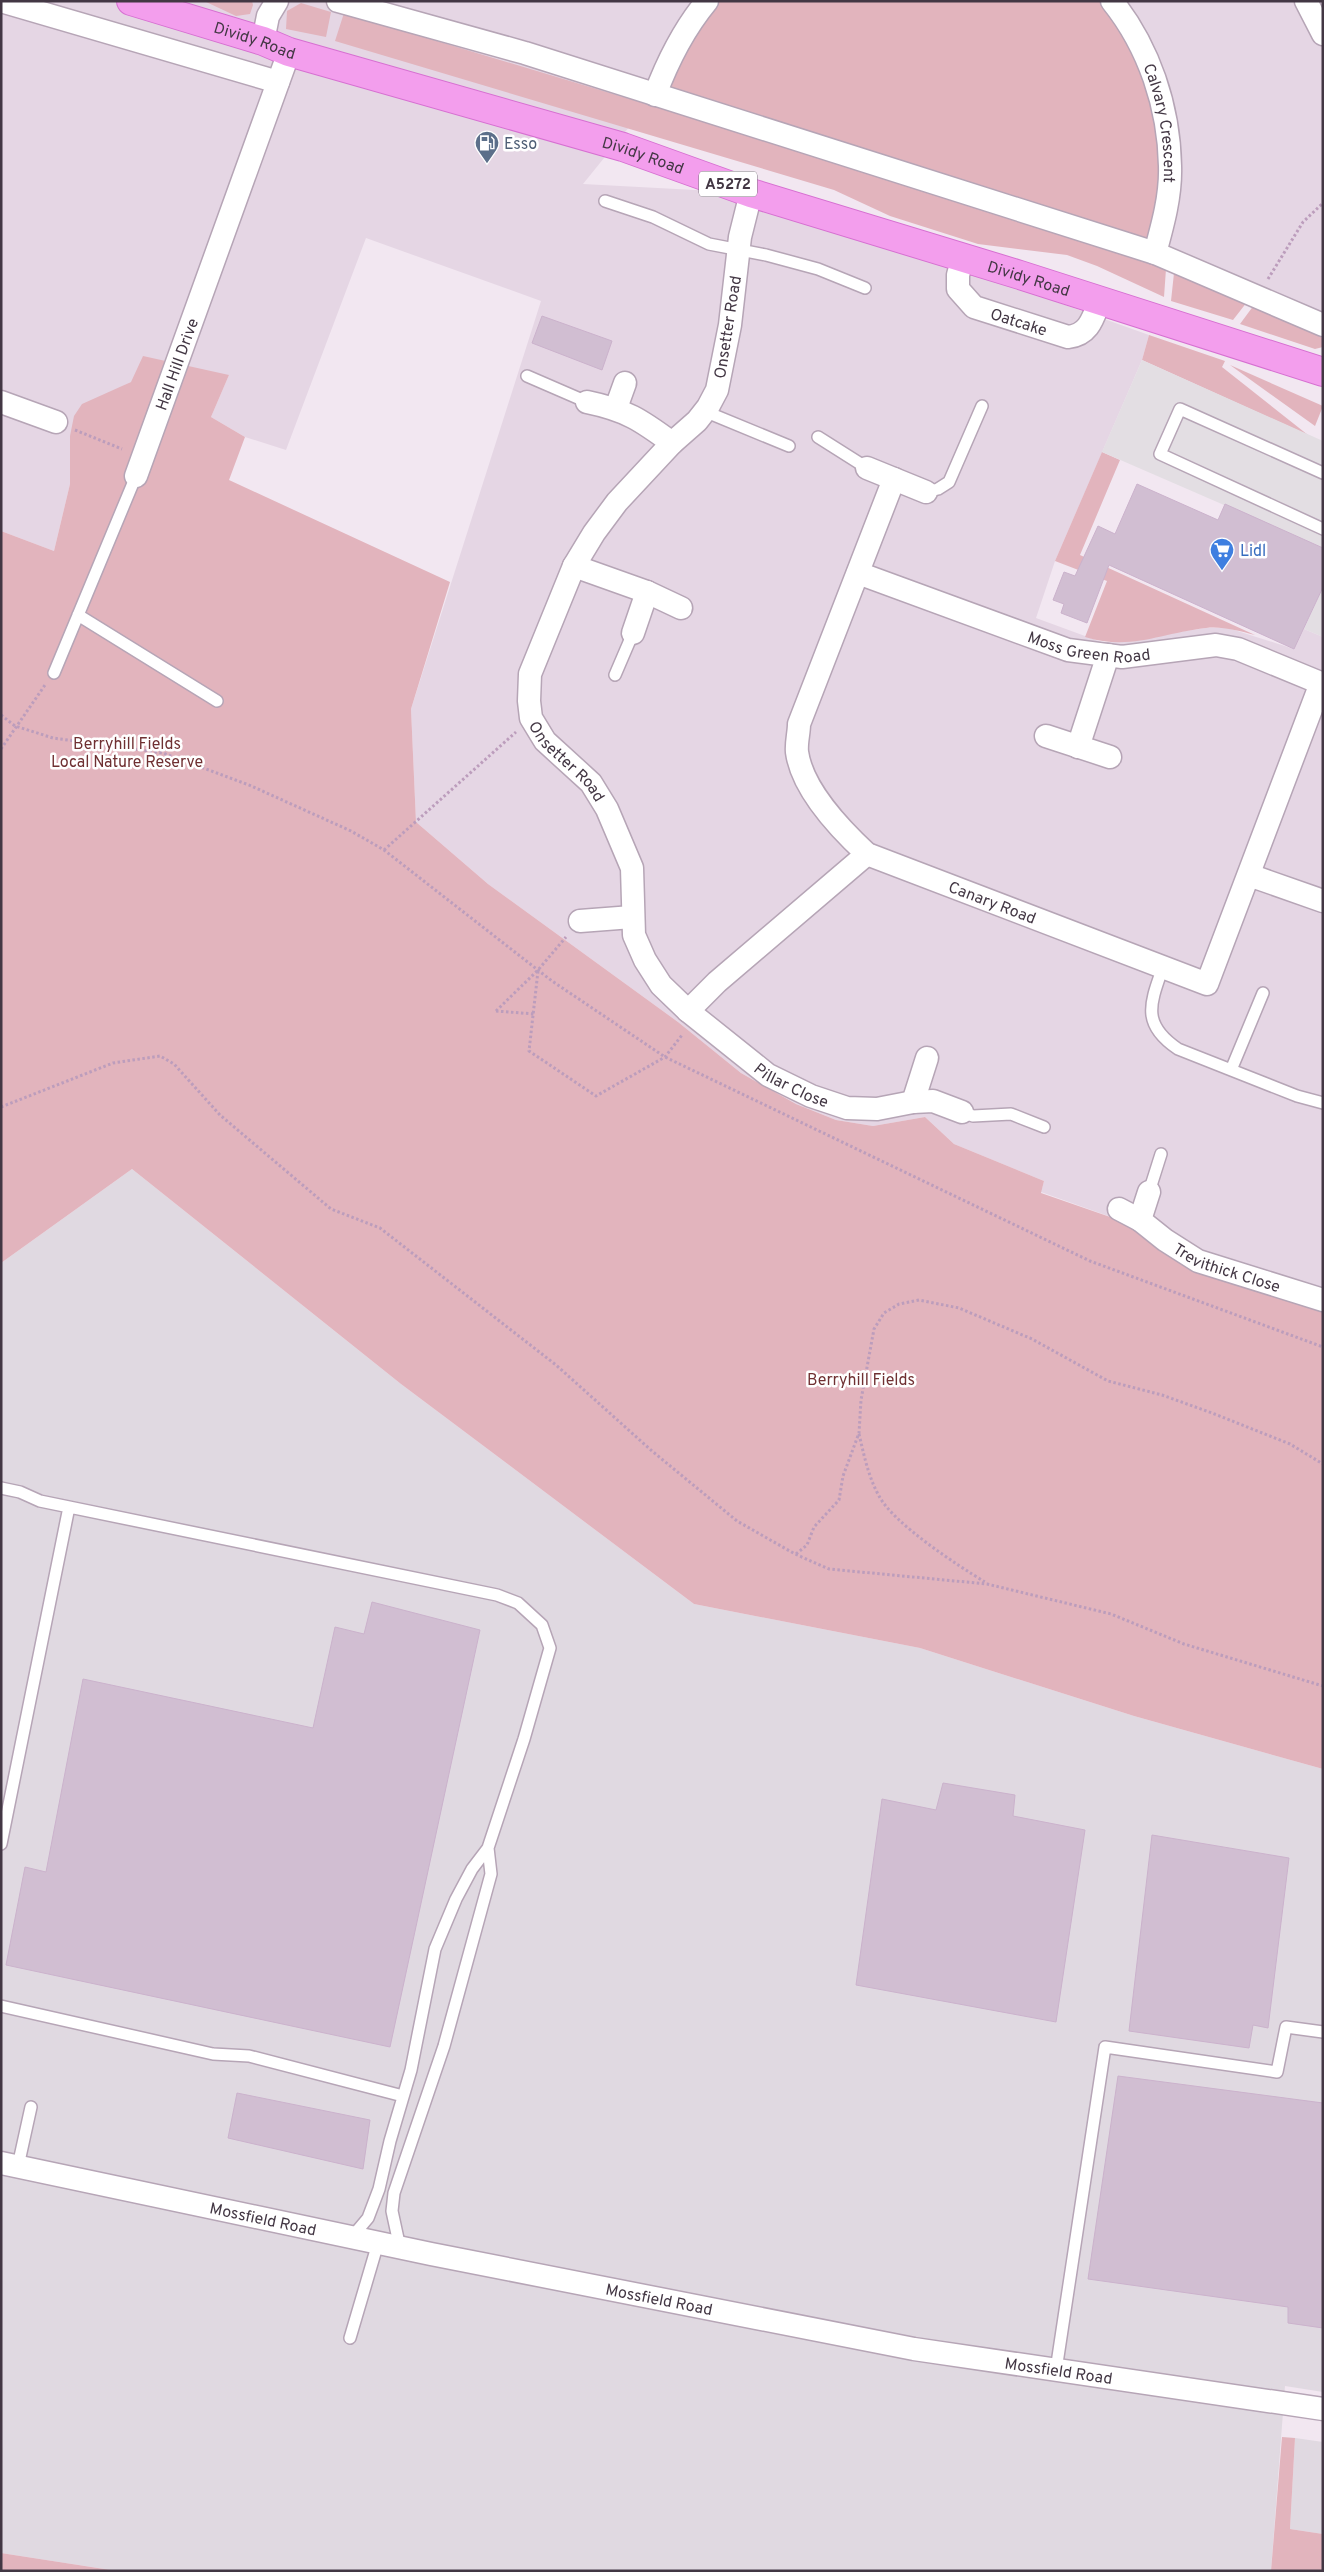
<svg xmlns="http://www.w3.org/2000/svg" width="1324" height="2572" viewBox="0 0 1324 2572" font-family="Overpass,sans-serif">
<rect width="100%" height="100%" fill="#f2e7f1"/>
<path fill="#e5d6e4" d="M1 1H720L655 95 583 184 751 193 1149 335 1142 360 1055 561 1036 618 1104 643 1206 628H1228L1294 649 1304 629 1323 637V1304L1139 1227 1041 1192 1044 1181 954 1144 925 1117 873 1126 836 1120 796 1104 741 1073 678 1022 488 884 416 822 411 709 541 301 366 238 286 450 245 437 211 417 229 375 131 382 112 392 70 436V484L54 551 1 531Z
M1110 1H1323V325L1155 253Z"/>
<path fill="#e0d9e1" d="M132 1169 401 1384 694 1604 920 1648 1134 1716 1323 1769V2392L1285 2386 1271 2571H117L1 2553V1263Z
M1295 2438 1323 2442V2534L1290 2529Z"/>
<path fill="#e2b4bd" d="M204 1H252L253 5 250 14 236 16Z
M707 1H1102L1134 30 1167 132 1155 253 655 95Z
M301 3 331 12 326 37 286 29 287 11Z
M344 13 663 109 1166 269 1164 297 1097 266 1067 255 978 244 890 216 834 190 335 41Z
M1174 273 1247 302 1233 320 1171 301Z
M1254 305 1323 338V347L1315 349 1240 324Z
M1149 335 1225 361 1222 367 1308 435 1142 360Z
M143 356 229 375 211 417 245 437 229 480 450 582 411 709 416 822 488 884 678 1022 741 1073 796 1104 836 1120 873 1126 925 1117 954 1144 1044 1181 1041 1193 1139 1227 1323 1304V1769L1134 1716 920 1648 694 1604 401 1384 132 1169 1 1263V531L54 551 70 484V436L74 416 82 404 131 382Z
M1230 365 1323 406 1315 426Z
M1102 452 1120 460 1080 555 1255 635C1239 631 1222 626 1206 628 1161 633 1131 651 1085 637L1107 581 1055 561Z
M1282 2437 1295 2438 1290 2529 1323 2534V2571H1271Z
M1 2553 117 2571H1Z"/>
<path fill="#e3dee3" d="M1142 360 1323 441V548L1102 452Z
M1323 587V637L1304 629Z"/>
<path fill="#d1bed2" stroke="#cbb2cc" d="M542 316 612 341 602 370 532 343Z
M1137 484 1218 520 1225 504 1323 548V587L1294 649 1109 565 1087 623 1061 613 1064 604 1053 600 1064 572 1075 576 1098 526 1115 534Z
M372 1602 480 1630 390 2047 6 1965 25 1867 46 1872 83 1679 313 1728 335 1627 364 1634Z
M943 1783 1015 1795 1013 1816 1085 1830 1056 2022 856 1985 882 1799 936 1810Z
M1152 1835 1289 1858 1268 2028 1253 2025 1249 2048 1129 2031Z
M1118 2076 1323 2103V2328L1288 2323V2307L1088 2279Z
M237 2093 370 2120 363 2169 228 2138Z"/>
<g fill="none" stroke-linecap="round" stroke-linejoin="round">
<defs>
<path id="lane" d="M605 201 653 217 709 244 766 255 818 269 865 288
M527 376 587 402
M704 411 789 446
M818 437 867 468
M1323 473 1180 409 1160 454 1323 529
M926 492 938 489 949 482 982 406
M78 615 217 701
M54 673 136 476
M615 675 633 633
M1163 967C1150 1004 1141 1024 1178 1049L1297 1096 1323 1103
M1231 1070 1263 993
M962 1112 973 1116 1011 1114 1044 1127
M1149 1192 1161 1154
M1 1488 20 1492 40 1501 497 1595 518 1603 542 1625 550 1648 524 1739 488 1848 472 1869 456 1899 435 1949 411 2070 390 2141 379 2189 368 2218 352 2237
M1 1844 69 1507
M1 2006 213 2054 249 2056 403 2096
M18 2166 31 2107
M400 2248 392 2211 394 2193 444 2046 491 1874 488 1848
M350 2338 378 2243
M1056 2370 1105 2047 1277 2072 1286 2027 1323 2032"/>
<g id="street">
<path d="M1 1 278 82"/>
<path d="M338 1 525 53 1155 253 1323 325"/>
<path id="s1" d="M1112 1C1149 47 1169 107 1170 166 1171 195 1163 224 1155 253"/>
<path d="M1306 1 1323 34"/>
<path d="M263 41 268 16 277 1"/>
<path d="M655 95C668 60 683 30 707 1"/>
<path id="s2" d="M751 193 740 237 730 325 717 390 708 407 697 421 672 443 617 502 594 533 574 566 530 674 529 701 531 718 545 741 591 783 607 809 632 868 634 935 645 960 661 985 688 1011 717 982 867 854"/>
<path id="s3" d="M963 257 958 275V289L974 307 1068 337C1089 335 1093 318 1100 300"/>
<path d="M1 402 56 422"/>
<path d="M587 402C626 410 641 420 672 443"/>
<path d="M616 408 625 383"/>
<path d="M867 468 926 492"/>
<path id="s4" d="M136 476 289 52"/>
<path id="s5" d="M894 479 799 724C799 733 796 743 797 752 802 789 841 830 867 854L1207 984 1321 683"/>
<path d="M574 566 647 592 681 608"/>
<path id="s6" d="M858 573 1068 650 1122 657 1216 645 1238 649 1323 684"/>
<path d="M633 633 647 592"/>
<path d="M1046 736 1110 757"/>
<path d="M1078 747 1108 655"/>
<path d="M1249 875 1323 901"/>
<path d="M580 921 632 917"/>
<path id="s7" d="M688 1011 768 1075 811 1096 847 1108 877 1109 913 1102 933 1101 962 1112"/>
<path d="M913 1102 927 1058"/>
<path id="s8" d="M1149 1192 1140 1220 1165 1240 1198 1261 1323 1300"/>
<path d="M1119 1209 1140 1220"/>
<path id="s9" d="M1 2163 431 2254 914 2349 1323 2409"/>
</g>
<g id="primary">
<path id="s10" d="M131 1 263 41 289 52 623 147 751 193 1020 275 1323 372"/>
</g>
</defs>
<use href="#lane" stroke="#b6a5b6" stroke-width="14"/>
<use href="#street" stroke="#b6a5b6" stroke-width="25"/>
<use href="#primary" stroke="#d670d1" stroke-width="30"/>
<path stroke="#bc9dbc" stroke-width="3" stroke-dasharray="2.5 2.5" stroke-linecap="butt" d="M1268 279 1303 222 1323 203
M75 430 122 449
M1 715 15 726 53 738 163 753 249 785 351 831 384 850 552 981 665 1057 1090 1261 1323 1347
M1 749 45 685
M384 850 516 732
M538 971 529 1051 596 1096 665 1057 682 1035
M496 1011 538 970 566 937
M496 1011 534 1014
M1 1107 113 1063 160 1056 174 1064 220 1115 331 1209 380 1228 556 1365 652 1451 737 1521 795 1554 829 1569 987 1584 1111 1614 1184 1644 1323 1686
M859 1434C864 1455 868 1476 879 1496 894 1524 957 1565 985 1582
M796 1554 807 1545 814 1527 839 1500 843 1476 859 1433 861 1400 874 1329 884 1313 899 1304 919 1300 959 1308 1032 1339 1108 1381 1162 1395 1212 1413 1290 1444 1323 1464"/>
<use href="#lane" stroke="#fff" stroke-width="11"/>
<use href="#street" stroke="#fff" stroke-width="22"/>
<use href="#primary" stroke="#f39eed" stroke-width="28"/>
</g>
<defs>
<symbol id="fuel-pin" viewBox="-11 -11 22 30"><path d="M0 17L-7.5 6A9.5 9.5 0 1 1 7.5 6Z" fill="#5c6f8a" stroke="#fff"/><path d="M-5.5-6h7V0h2V4h1.3V-2.5L3-4.5l.8-.8L6-3V5H2.5V1h-1V6h-7ZM-4.2-4.7v3.2H.2V-4.7Z" fill="#fff"/></symbol>
<symbol id="supermarket-pin" viewBox="-11 -11 22 30"><path d="M0 17L-7.5 6A9.5 9.5 0 1 1 7.5 6Z" fill="#3f7fe0" stroke="#fff"/><path d="M-6-5.5h2.5l.6 2H6L4.5 2H-2.5L-4.4-4H-6ZM-1.5 3.2a1.3 1.3 0 1 0 .1 0ZM3 3.2a1.3 1.3 0 1 0 .1 0Z" fill="#fff"/></symbol>
</defs>
<g fill-rule="evenodd">
<use href="#fuel-pin" x="473" y="129" width="28" height="38"/>
<use href="#supermarket-pin" x="1208" y="536" width="28" height="38"/>
</g>
<g text-anchor="middle" stroke-width="5" stroke-linejoin="round" paint-order="stroke">
<rect fill="#fff" stroke="#7b737c" stroke-width="1" x="699" y="171.5" width="58" height="25" rx="4"/>
<g font-size="15" font-weight="bold" fill="#433744">
<text x="728" y="189">A5272</text>
</g>
<g font-size="16" fill="#433744" stroke="#fff">
<text dy="6" stroke="none"><textPath href="#s10" startOffset="130">Dividy Road</textPath></text>
<text dy="6" stroke="none"><textPath href="#s1" startOffset="134">Calvary Crescent</textPath></text>
<text dy="6" stroke="none"><textPath href="#s10" startOffset="535">Dividy Road</textPath></text>
<text dy="6" stroke="none"><textPath href="#s10" startOffset="940">Dividy Road</textPath></text>
<text dy="6" stroke="none"><textPath href="#s3" startOffset="104">Oatcake</textPath></text>
<text transform="translate(727 327) rotate(-81)" y="6">Onsetter Road</text>
<text dy="6" stroke="none"><textPath href="#s4" startOffset="119">Hall Hill Drive</textPath></text>
<text dy="6" stroke="none"><textPath href="#s6" startOffset="244">Moss Green Road</textPath></text>
<text dy="6" stroke="none"><textPath href="#s2" startOffset="646">Onsetter Road</textPath></text>
<text dy="6" stroke="none"><textPath href="#s5" startOffset="551">Canary Road</textPath></text>
<text dy="6" stroke="none"><textPath href="#s7" startOffset="128">Pillar Close</textPath></text>
<text dy="6" stroke="none"><textPath href="#s8" startOffset="130">Trevithick Close</textPath></text>
<text dy="6" stroke="none"><textPath href="#s9" startOffset="268">Mossfield Road</textPath></text>
<text dy="6" stroke="none"><textPath href="#s9" startOffset="672">Mossfield Road</textPath></text>
<text dy="6" stroke="none"><textPath href="#s9" startOffset="1078">Mossfield Road</textPath></text>
</g>
<g font-size="16" fill="#4e5e75" stroke="#fff" text-anchor="start">
<text x="504" y="149">Esso</text>
</g>
<g font-size="16" fill="#366cbe" stroke="#fff" text-anchor="start">
<text x="1240" y="556">Lidl</text>
</g>
<g font-size="16" fill="#6f3032" stroke="#fff">
<text x="127" y="749">Berryhill Fields<tspan x="127" dy="18">Local Nature Reserve</tspan></text>
<text x="861" y="1385">Berryhill Fields</text>
</g>
</g>
<rect width="1324" height="2572" fill="none" stroke="#433744" stroke-width="5"/>
</svg>
